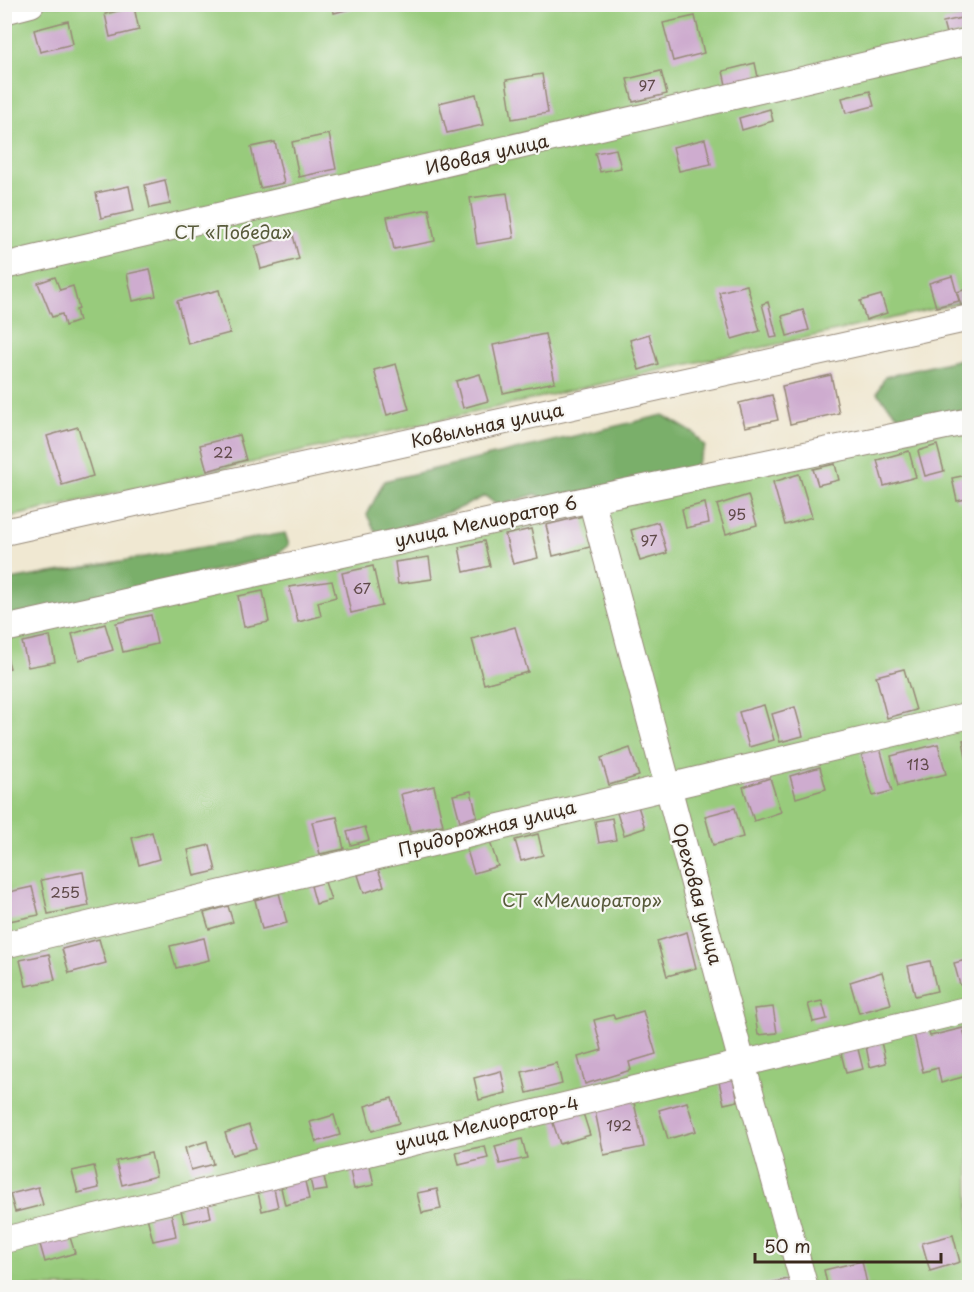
<svg xmlns="http://www.w3.org/2000/svg" width="974" height="1292" viewBox="0 0 974 1292" font-family="'Playpen Sans',sans-serif">
<rect width="100%" height="100%" fill="#f6f6f2"/>
<filter id="ink" filterUnits="userSpaceOnUse"><feTurbulence type="fractalNoise" baseFrequency=".0167" numOctaves="2"/><feDisplacementMap in="SourceGraphic" scale="12" xChannelSelector="R" yChannelSelector="G"/><feConvolveMatrix kernelMatrix="1 2 1 2 8 2 1 2 1" color-interpolation-filters="sRGB"/></filter>
<filter id="wash" filterUnits="userSpaceOnUse"><feTurbulence type="fractalNoise" baseFrequency=".008" numOctaves="4" result="noise"/><feDisplacementMap in="SourceGraphic" scale="24" xChannelSelector="R" yChannelSelector="G"/><feGaussianBlur stdDeviation="1.35" result="paint"/><feColorMatrix in="noise" values="0 0 0 0 0 0 0 0 0 0 0 0 0 0 0 0 0 1.4 0 .05"/><feComposite in="paint" operator="in"/></filter>
<g filter="url(#wash)">
<rect width="100%" height="100%" fill="#f0e8d2"/>
<path fill="#98cb7b" stroke="#6a7a4c" stroke-width="1.5" d="M4 5H969V301L5 518Z
M969 426V1287H5L4 634Z"/>
<path fill="#7aaf6b" stroke="#5a6c44" stroke-width="1.5" d="M969 357V411L906 424 877 393 885 377Z
M663 415 695 434 705 447 694 469 547 500 536 494 498 506 485 496 460 508 378 536 367 515 384 481Z
M285 533 289 545 273 557 5 619V581Z"/>
<g id="blocks">
<path fill="#ceaccf" d="M332 4H366V5L334 13Z
M134 7 139 30 110 37 105 14Z
M695 16 704 53 673 61 663 23Z
M970 16V32L947 37 943 22Z
M68 21 73 44 40 52 34 30Z
M755 63 758 77 726 85 723 71Z
M661 71 667 94 633 102 627 79Z
M542 74 548 113 512 119 506 80Z
M870 91 874 106 846 113 842 98Z
M476 94 483 125 447 133 439 103Z
M770 109 773 121 742 130 739 118Z
M329 134 336 169 299 177 292 142Z
M705 139 711 164 679 171 673 147Z
M275 142 284 183 260 188 251 147Z
M616 149 621 168 600 172 595 153Z
M165 180 170 204 150 208 145 185Z
M129 186 134 211 101 218 96 193Z
M507 193 514 238 477 244 470 198Z
M429 209 435 241 394 249 387 217Z
M293 235 299 259 261 269 255 246Z
M150 269 156 296 133 301 127 274Z
M952 276 959 301 936 307 929 283Z
M55 277 60 290 73 286 79 309 76 310 79 321 65 326 62 314 52 317 38 283Z
M747 285 760 331 732 339 719 292Z
M970 288V307L962 309 957 292Z
M219 290 230 333 188 344 177 301Z
M5 291H8L10 301 5 303Z
M881 295 887 313 866 320 860 301Z
M768 302 777 337 771 338 762 304Z
M803 310 809 330 787 336 782 316Z
M545 334 555 382 503 393 493 345Z
M649 334 658 364 639 370 630 340Z
M396 364 409 409 387 415 374 370Z
M480 374 488 401 463 408 456 381Z
M831 375 839 413 790 424 782 386Z
M772 395 778 420 745 427 739 403Z
M78 427 93 476 62 485 47 436Z
M239 435 246 460 207 471 200 445Z
M937 445 944 471 925 476 918 451Z
M909 451 916 477 884 486 877 460Z
M835 464 839 480 818 485 813 469Z
M799 474 812 517 785 525 773 482Z
M967 475 970 498 957 501 952 478Z
M748 495 757 525 726 534 717 505Z
M705 503 709 523 686 528 682 509Z
M583 516 590 547 553 556 546 525Z
M658 522 667 553 640 561 631 530Z
M531 529 538 558 513 564 505 535Z
M484 541 490 566 464 572 459 547Z
M429 557 432 579 398 584 395 562Z
M373 566 382 606 351 613 342 573Z
M332 581 336 597 318 602 321 616 298 622 289 587Z
M263 591 269 622 244 627 238 596Z
M151 615 157 644 123 652 116 623Z
M105 624 113 650 79 660 72 634Z
M515 627 528 672 484 684 472 639Z
M50 636 55 662 28 667 22 642Z
M4 647 10 668 4 670Z
M904 669 916 710 887 718 876 676Z
M764 705 774 740 749 747 739 712Z
M795 707 803 736 780 742 772 714Z
M970 739V758H966L963 740Z
M938 744 946 774 898 786 891 756Z
M630 748 639 776 609 785 601 758Z
M880 748 892 791 873 796 861 753Z
M820 767 826 789 796 798 790 776Z
M770 778 781 812 754 821 743 787Z
M434 786 443 825 410 832 401 794Z
M471 791 477 816 460 821 453 795Z
M638 806 645 828 624 835 617 813Z
M735 808 743 837 713 845 705 816Z
M337 817 344 849 320 854 312 822Z
M612 818 616 840 599 843 595 821Z
M365 827 369 840 351 845 347 832Z
M152 832 159 859 139 865 132 838Z
M538 834 543 855 521 861 515 840Z
M489 839 498 866 474 873 466 847Z
M210 845 216 871 194 876 188 850Z
M378 869 384 886 364 893 358 875Z
M83 872 89 906 48 914 41 880Z
M325 882 331 900 316 904 311 886Z
M32 887 39 915 4 922V893Z
M279 893 287 923 262 929 255 900Z
M228 906 233 922 209 929 204 913Z
M687 932 696 968 667 976 657 941Z
M204 938 209 960 176 968 170 946Z
M99 939 106 963 69 973 62 949Z
M49 954 55 980 26 986 20 960Z
M970 959V983L960 985 954 963Z
M930 961 937 991 915 996 908 966Z
M882 972 891 1004 859 1013 850 982Z
M822 1001 827 1019 813 1022 808 1004Z
M773 1007 777 1033 758 1035 754 1009Z
M643 1011 656 1054 629 1062 631 1070 585 1084 578 1057 602 1050 594 1020 613 1015 615 1019Z
M927 1026 930 1036 963 1028 970 1055V1075L941 1083 938 1068 923 1072 913 1030Z
M881 1042 886 1063 870 1067 866 1046Z
M858 1049 863 1069 846 1073 841 1053Z
M557 1063 562 1084 527 1093 522 1072Z
M501 1071 506 1093 479 1100 474 1078Z
M733 1079 738 1101 724 1104 719 1082Z
M392 1098 399 1123 372 1131 365 1106Z
M633 1098 644 1147 604 1155 594 1106Z
M687 1102 696 1131 668 1139 659 1110Z
M582 1110 590 1135 560 1144 552 1120Z
M334 1115 340 1135 316 1142 310 1122Z
M249 1125 256 1148 232 1155 225 1133Z
M522 1139 527 1158 500 1164 495 1146Z
M207 1141 213 1164 191 1170 185 1148Z
M485 1146 488 1158 459 1165 456 1152Z
M151 1153 156 1176 122 1185 116 1161Z
M369 1162 374 1185 354 1189 349 1166Z
M94 1166 99 1188 78 1193 72 1171Z
M323 1172 327 1190 313 1192 309 1175Z
M304 1177 309 1199 285 1205 280 1183Z
M273 1184 278 1207 262 1211 257 1188Z
M38 1187 43 1205 15 1212 10 1194Z
M437 1189 441 1209 422 1213 417 1193Z
M207 1199 211 1217 184 1223 180 1206Z
M171 1212 176 1236 153 1241 147 1217Z
M68 1231 75 1253 45 1262 39 1241Z
M953 1235 960 1262 930 1271 922 1243Z
M862 1261 867 1284 828 1288 824 1270Z
M792 1278 794 1288H763L762 1285Z"/>
</g>
</g>
<g filter="url(#ink)">
<use href="#blocks" fill-opacity="0" stroke="#968978" stroke-width="1.5"/>
<g fill="none" stroke-linecap="round" stroke-linejoin="round">
<defs>
<path id="minor" d="M4 11 31 4
M4 266 970 41
M591 499 742 1063 805 1288
M4 532 970 318
M4 629 591 499 970 421
M4 945 970 715
M4 1240 970 1009"/>
</defs>
<use href="#minor" stroke="#968978" stroke-width="28"/>
<use href="#minor" stroke="#fff" stroke-width="26"/>
</g>
</g>
<g text-anchor="middle" stroke-width="4.5" stroke-linejoin="round" paint-order="stroke">
<g font-size="15" fill="#604a4a">
<text x="647" y="91">97</text>
<text x="223" y="458">22</text>
<text x="737" y="520">95</text>
<text x="649" y="546">97</text>
<text x="362" y="594">67</text>
<text x="918" y="770">113</text>
<text x="65" y="898">255</text>
<text x="619" y="1131">192</text>
</g>
<g font-size="18" fill="#3b2a1e" stroke="#f6f6f2">
<text transform="translate(487 155) rotate(-13)" y="6">Ивовая улица</text>
<text transform="translate(487 426) rotate(-12)" y="6">Ковыльная улица</text>
<text transform="translate(486 522) rotate(-12)" y="6">улица Мелиоратор 6</text>
<text transform="translate(487 829) rotate(-14)" y="6">Придорожная улица</text>
<text transform="translate(697 894) rotate(75)" y="6">Ореховая улица</text>
<text transform="translate(487 1124) rotate(-13)" y="6">улица Мелиоратор-4</text>
</g>
<g font-size="18" fill="#575a3a" stroke="#f6f6f2">
<text x="233" y="239">СТ «Победа»</text>
<text x="582" y="907">СТ «Мелиоратор»</text>
</g>
</g>
<rect width="974" height="1292" fill="none" stroke="#f6f6f2" stroke-width="24"/>
<path d="M755 1253v9h186v-9" fill="none" stroke="#3b2a1e" stroke-width="3"/>
<text x="764" y="1253" font-size="18" fill="#3b2a1e" stroke="#f6f6f2" stroke-width="4.5" paint-order="stroke">50 m</text>
</svg>
